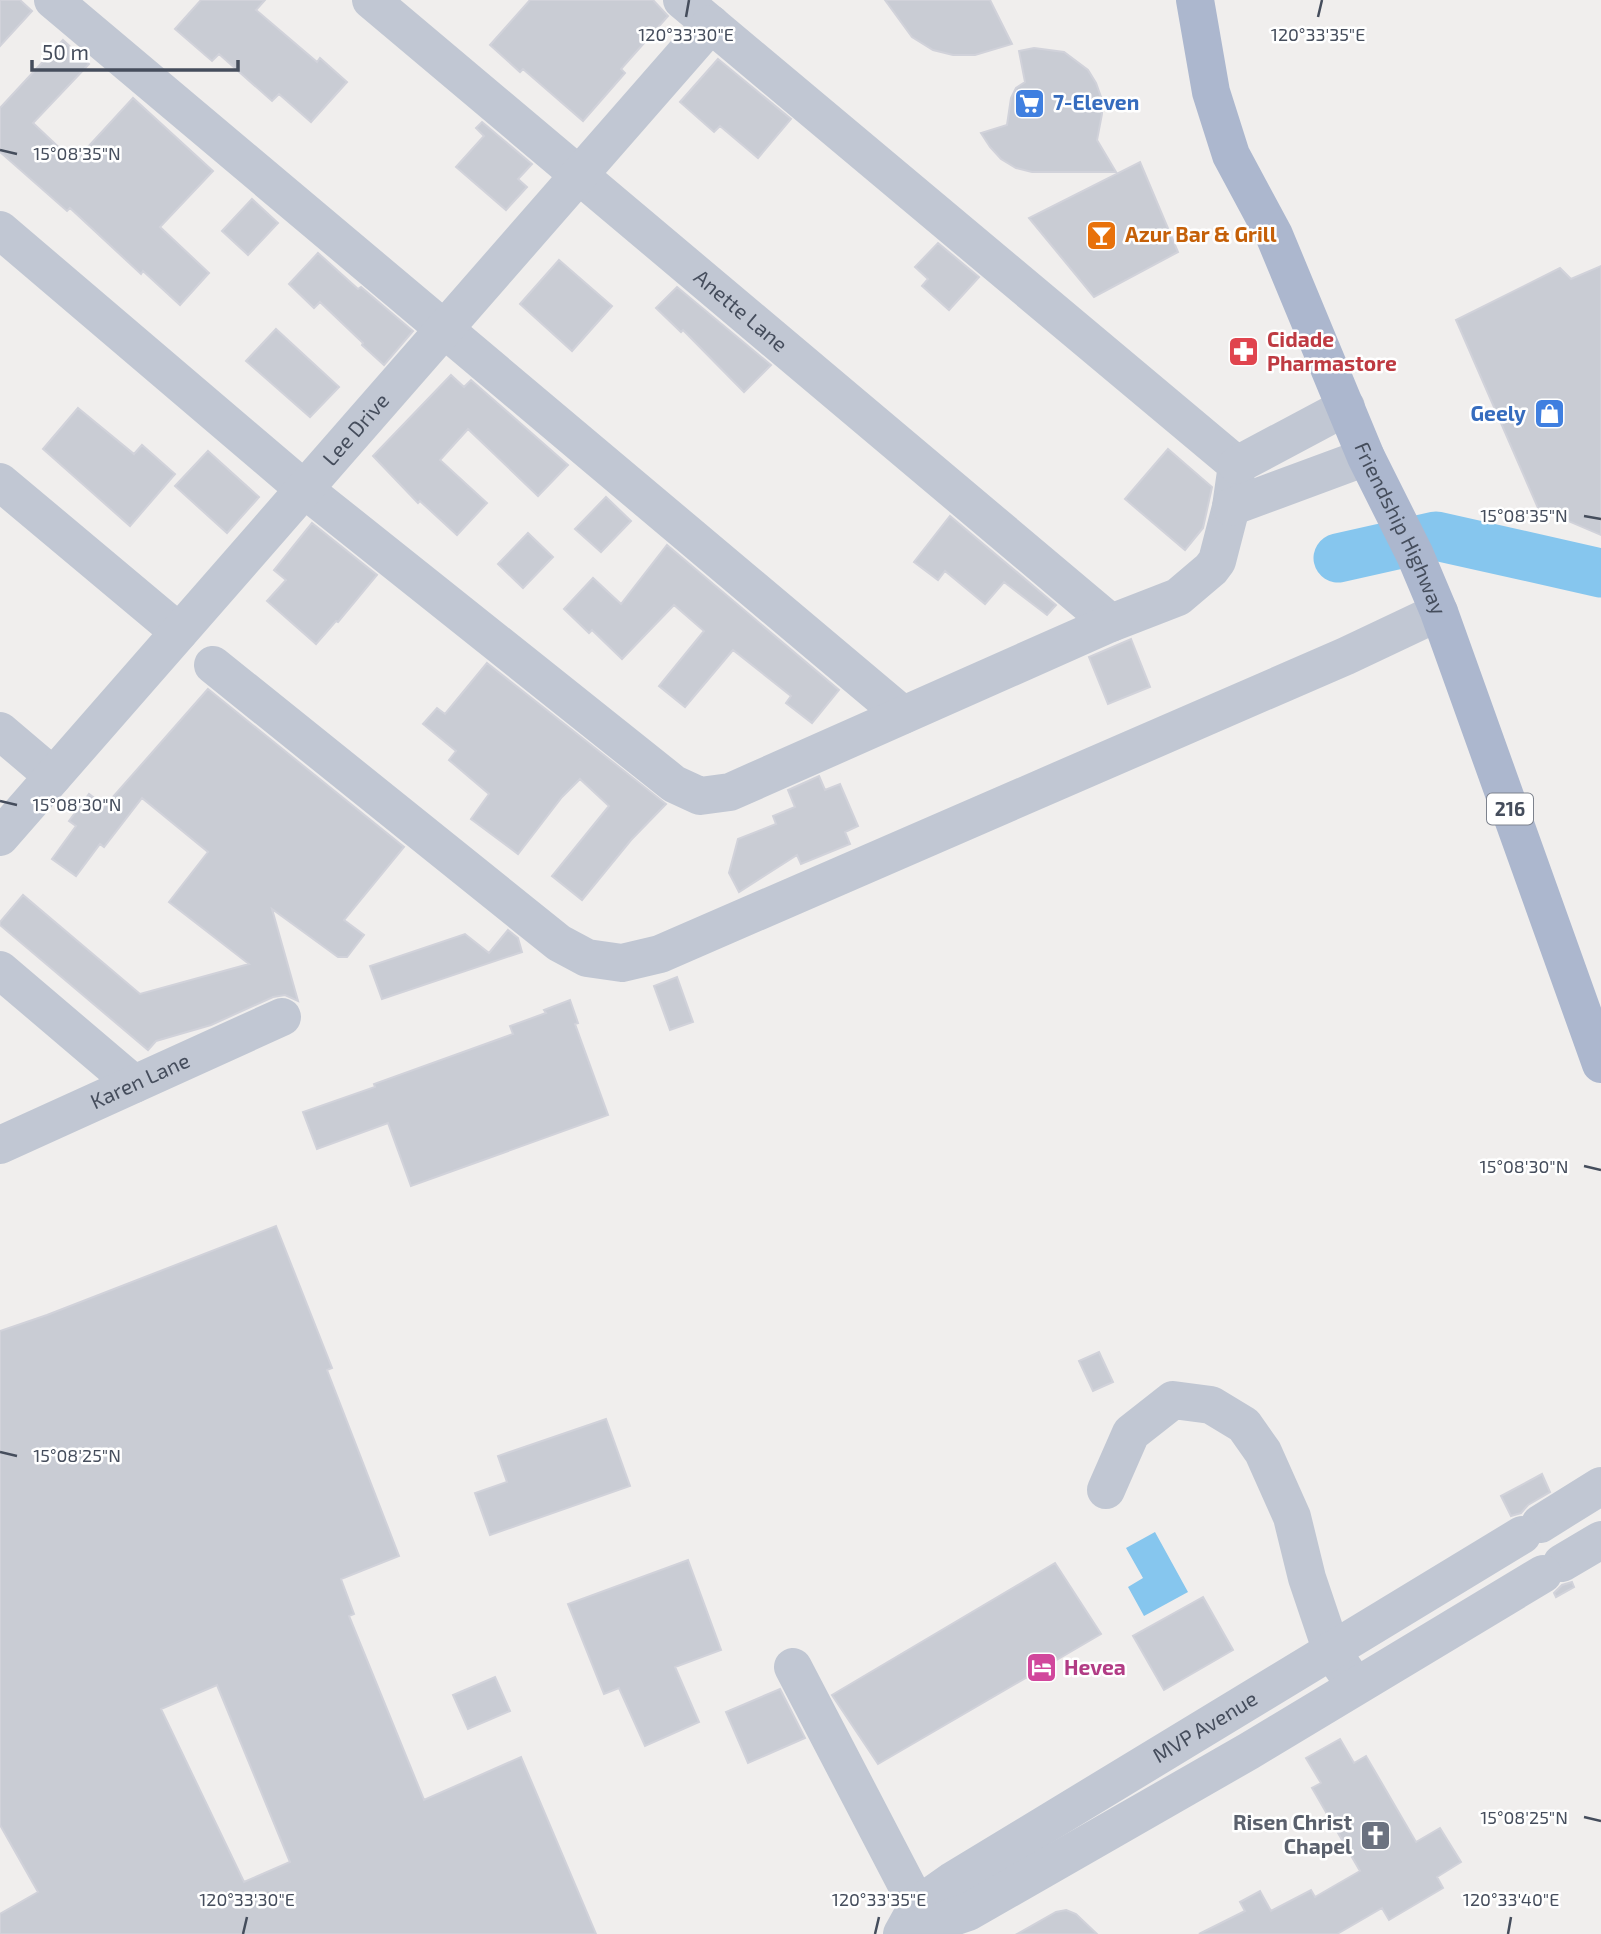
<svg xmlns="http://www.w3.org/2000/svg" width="1601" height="1934" viewBox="0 0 1601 1934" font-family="'Exo 2',sans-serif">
<rect width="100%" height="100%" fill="#f0eeed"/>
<path fill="#86c6ee" d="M1155 1532 1188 1592 1144 1616 1128 1587 1143 1578 1126 1548Z"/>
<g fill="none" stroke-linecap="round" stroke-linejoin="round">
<path stroke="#86c6ee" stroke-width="49" d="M1338 558 1436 536 1601 573"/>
</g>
<path fill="#c9ccd4" stroke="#d1d2da" stroke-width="2" fill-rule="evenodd" d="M0 0H20L32 11 0 46Z
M201 0H265L256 10 317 62 320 58 347 82 311 122 279 94 272 101 219 54 212 61 175 29Z
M530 0H653L668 16 621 69 625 73 583 121 523 69 520 72 490 45Z
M885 0H990L1012 44 975 55H953L933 50 912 37Z
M63 40 89 64 33 123 69 157 71 155 76 160 133 98 213 171 160 227 209 273 180 305 143 271 141 274 70 208 67 211 0 152V108Z
M1034 48 1064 52 1088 70 1096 83 1101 97 1102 114 1097 140 1116 172H1032L1016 168 1001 159 990 147 981 133 1007 125 1011 98 1016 88 1025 82 1019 51Z
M718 59 791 119 758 158 720 126 714 132 680 102Z
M482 122 532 164 518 179 527 187 506 210 456 167 484 136 476 128Z
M1140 162 1178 252 1094 297 1029 218Z
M252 199 278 223 248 255 222 231Z
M938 243 979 277 949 310 922 286 928 279 915 267Z
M318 253 358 289 361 287 413 331 384 365 362 345 363 343 320 302 314 308 289 284Z
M559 260 612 306 572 351 520 304Z
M1601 266V535L1538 508 1456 320 1560 268 1571 279Z
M677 287 771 365 744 392 683 330 681 332 656 308Z
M276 329 339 387 310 417 246 361Z
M451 375 464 387 471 380 568 465 538 496 468 429 440 460 487 503 457 535 420 501 418 503 373 456Z
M78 408 134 454 142 445 175 474 130 526 43 449Z
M1168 449 1212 487 1203 528 1185 550 1125 499Z
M208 451 259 497 227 533 175 486Z
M606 497 631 521 601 552 575 529Z
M950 516 1056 605 1047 615 1004 582 985 604 945 571 938 580 914 562Z
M312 523 377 575 338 622 336 621 316 644 267 601 286 580 274 570Z
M528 533 553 557 523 588 498 564Z
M667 545 839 690 812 723 786 703 791 696 733 650 685 707 659 686 704 631 674 605 622 659 592 630 589 633 564 609 593 578 621 604Z
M1131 639 1150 687 1108 704 1089 657Z
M487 663 666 804 631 840 582 900 552 876 609 806 580 779 562 797 518 854 471 819 489 794 449 760 456 751 423 724 437 708 445 714Z
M208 689 404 847 344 920 364 935 347 957H338L272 909 298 1001 285 995 273 997 211 1025 156 1041 148 1050 0 925V922L23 895 140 994 249 964 169 902 208 852 142 798 104 847 100 844 76 876 52 859 76 826 69 821 89 794 105 806Z
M819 776 825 790 840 784 858 826 845 832 850 844 801 864 797 855 739 892 729 873 738 839 776 824 773 816 795 807 788 790Z
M508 930 518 938 522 952 382 999 370 966 465 934 489 953Z
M677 977 693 1022 670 1030 654 986Z
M570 1000 578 1023 575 1024 608 1115 411 1186 388 1123 317 1149 303 1112 375 1087 374 1084 513 1034 510 1026 546 1013 544 1010Z
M276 1226 332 1368 327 1370 399 1556 341 1579 354 1614 349 1616 424 1800 521 1757 596 1934H0V1914L38 1892 0 1825V1331L47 1315ZM217 1685 290 1862 244 1882 161 1709Z
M1099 1352 1113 1382 1093 1391 1079 1361Z
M606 1419 630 1486 490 1535 475 1493 507 1482 498 1456Z
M1542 1474 1550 1492 1528 1505 1521 1513 1511 1516 1501 1496Z
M688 1560 721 1650 675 1667 699 1722 645 1746 619 1688 604 1694 568 1604Z
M1055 1563 1101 1634 878 1764 832 1695Z
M1572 1582 1574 1587 1556 1597 1554 1593 1562 1585Z
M1203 1597 1233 1650 1164 1690 1133 1636Z
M495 1677 510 1711 468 1729 453 1695Z
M780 1689 805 1738 748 1763 726 1712Z
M1340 1739 1354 1763 1366 1756 1416 1842 1440 1828 1461 1862 1437 1877 1443 1888 1389 1920 1382 1908 1337 1934H1199L1245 1911 1240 1902 1260 1891 1271 1911 1311 1890 1315 1897 1360 1871 1312 1788 1321 1783 1306 1758Z
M1066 1910 1076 1914 1097 1934H1017L1056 1912Z"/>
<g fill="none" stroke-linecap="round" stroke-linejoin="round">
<g stroke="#c1c7d3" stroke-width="38">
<path d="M53 0 903 715"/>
<path id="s1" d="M371 0 1111 623"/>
<path d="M0 230 304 489 674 784 700 796 730 792 1111 623 1178 597 1211 569 1217 561 1231 507 1237 465 682 0"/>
<path d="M1237 465 1346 407"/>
<path d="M0 482 179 632"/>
<path d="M1231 507 1366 457"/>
<path d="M213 665 559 943 587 958 622 963 660 954 1346 656 1439 612"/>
<path d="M0 731 53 776"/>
<path id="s2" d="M0 837 711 24"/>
<path d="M0 970 134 1084"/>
<path id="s3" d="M0 1145 282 1017"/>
<path d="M1106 1490 1131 1433 1173 1400 1211 1405 1244 1425 1263 1452 1292 1517 1307 1578 1332 1652 1346 1672"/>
<path d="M1540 1524 1601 1486"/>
<path d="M1562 1563 1601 1540"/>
<path d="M793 1667 928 1926"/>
<path id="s4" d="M902 1934 918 1905 952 1881 1522 1535"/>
<path d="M903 1934 968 1912 1249 1751 1543 1574"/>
</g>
<path stroke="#acb7ce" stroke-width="38" id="s5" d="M1195 0 1211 92 1231 155 1274 235 1366 457 1415 555 1439 612 1601 1064"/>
</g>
<path fill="none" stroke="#454d5c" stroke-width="2.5" d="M686 17 689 0M1318 17 1322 0M0 150 17 154M1584 516 1601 519M0 801 17 805M1584 1166 1601 1170M0 1452 17 1456M1584 1817 1601 1821M243 1934 247 1917M875 1934 879 1917M1508 1934 1511 1917"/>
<defs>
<symbol id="supermarket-square" viewBox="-11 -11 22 22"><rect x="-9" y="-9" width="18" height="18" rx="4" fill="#3f7fe0" stroke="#fff"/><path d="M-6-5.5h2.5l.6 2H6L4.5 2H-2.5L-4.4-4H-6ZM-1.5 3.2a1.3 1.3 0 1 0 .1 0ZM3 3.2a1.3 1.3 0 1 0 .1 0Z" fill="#fff"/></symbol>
<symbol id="bar-square" viewBox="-11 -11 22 22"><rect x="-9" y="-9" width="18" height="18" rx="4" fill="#e8710a" stroke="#fff"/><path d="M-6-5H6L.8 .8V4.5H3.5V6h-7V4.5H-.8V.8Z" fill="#fff"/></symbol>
<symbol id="pharmacy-square" viewBox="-11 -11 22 22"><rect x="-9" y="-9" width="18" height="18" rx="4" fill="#e0444e" stroke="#fff"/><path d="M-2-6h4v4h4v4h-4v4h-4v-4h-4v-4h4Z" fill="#fff"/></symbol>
<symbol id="shop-square" viewBox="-11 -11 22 22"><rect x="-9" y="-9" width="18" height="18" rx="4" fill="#3f7fe0" stroke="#fff"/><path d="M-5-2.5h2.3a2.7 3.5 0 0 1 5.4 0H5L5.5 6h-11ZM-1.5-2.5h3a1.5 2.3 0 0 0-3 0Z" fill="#fff"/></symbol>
<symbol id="hotel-square" viewBox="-11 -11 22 22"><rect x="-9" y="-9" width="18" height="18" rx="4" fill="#d1479c" stroke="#fff"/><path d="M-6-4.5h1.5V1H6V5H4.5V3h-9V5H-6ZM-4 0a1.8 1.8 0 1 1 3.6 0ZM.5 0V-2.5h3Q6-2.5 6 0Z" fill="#fff"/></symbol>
<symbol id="church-square" viewBox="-11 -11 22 22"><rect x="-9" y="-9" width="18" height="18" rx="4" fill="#6b7280" stroke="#fff"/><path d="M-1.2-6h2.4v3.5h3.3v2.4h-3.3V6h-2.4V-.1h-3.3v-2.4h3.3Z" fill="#fff"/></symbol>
</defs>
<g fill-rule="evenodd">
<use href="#supermarket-square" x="1012" y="86" width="35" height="35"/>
<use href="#bar-square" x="1084" y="218" width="35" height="35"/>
<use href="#pharmacy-square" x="1226" y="334" width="35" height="35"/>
<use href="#shop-square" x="1532" y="396" width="35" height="35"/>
<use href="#hotel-square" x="1024" y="1650" width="35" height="35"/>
<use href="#church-square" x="1358" y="1818" width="35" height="35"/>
</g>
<g text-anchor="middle" stroke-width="5" stroke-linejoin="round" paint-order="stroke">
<rect fill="#fff" stroke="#7d828d" stroke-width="2" x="1487" y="793.5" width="46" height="31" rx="5"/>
<g font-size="19" font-weight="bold" fill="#454d5c">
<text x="1510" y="816">216</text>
</g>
<g font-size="21" font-weight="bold" fill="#366cbe" stroke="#fff" text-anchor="start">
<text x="1053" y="110">7-Eleven</text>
<text x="1526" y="421" text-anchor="end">Geely</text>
</g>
<g font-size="21" font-weight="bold" fill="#c56008" stroke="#fff" text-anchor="start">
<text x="1125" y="242">Azur Bar &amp; Grill</text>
</g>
<g font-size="21" fill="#454d5c" stroke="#fff">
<text dy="7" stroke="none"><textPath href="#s1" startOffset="483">Anette Lane</textPath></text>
<text dy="7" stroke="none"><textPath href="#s2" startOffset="541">Lee Drive</textPath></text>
<text dy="7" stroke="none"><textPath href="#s5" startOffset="570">Friendship Highway</textPath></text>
<text dy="7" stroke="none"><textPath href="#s3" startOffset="154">Karen Lane</textPath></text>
<text dy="7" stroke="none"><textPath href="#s4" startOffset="371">MVP Avenue</textPath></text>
</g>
<g font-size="21" font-weight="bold" fill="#be3a42" stroke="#fff" text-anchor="start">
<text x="1267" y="347">Cidade<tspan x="1267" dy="24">Pharmastore</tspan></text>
</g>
<g font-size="21" font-weight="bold" fill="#b23c85" stroke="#fff" text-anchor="start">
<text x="1064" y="1675">Hevea</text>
</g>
<g font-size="21" font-weight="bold" fill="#5b616d" stroke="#fff" text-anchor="end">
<text x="1352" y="1830">Risen Christ<tspan x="1352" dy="24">Chapel</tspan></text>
</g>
</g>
<g font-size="18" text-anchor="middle" fill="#454d5c" stroke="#fff" stroke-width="5" stroke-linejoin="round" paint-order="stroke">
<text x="686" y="41">120°33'30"E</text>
<text x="1318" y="41">120°33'35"E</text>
<text x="77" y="160">15°08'35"N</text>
<text x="1524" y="522">15°08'35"N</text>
<text x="77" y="811">15°08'30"N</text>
<text x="1524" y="1173">15°08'30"N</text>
<text x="77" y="1462">15°08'25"N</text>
<text x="1524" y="1824">15°08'25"N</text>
<text x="247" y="1906">120°33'30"E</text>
<text x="879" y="1906">120°33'35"E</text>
<text x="1511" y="1906">120°33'40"E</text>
</g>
<path d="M32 60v10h206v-10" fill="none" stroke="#454d5c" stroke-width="3.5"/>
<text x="42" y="60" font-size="21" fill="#454d5c" stroke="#ffffff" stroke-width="5" paint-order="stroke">50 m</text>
</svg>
